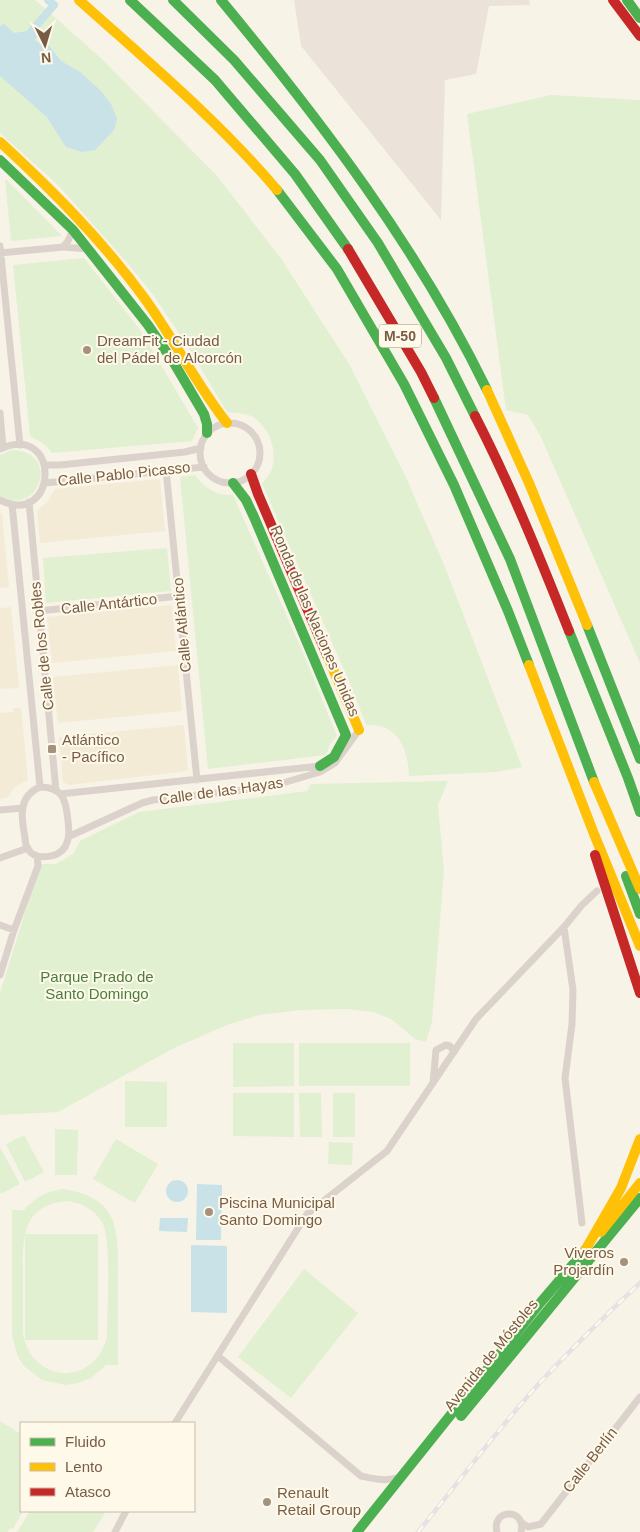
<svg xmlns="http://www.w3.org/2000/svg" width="640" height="1532" viewBox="0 0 640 1532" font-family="Helvetica,sans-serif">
<rect width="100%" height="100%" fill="#f8f3e7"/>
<path fill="#f4ebd7" d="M160 479 165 531 40 543 37 511 48 501 55 489Z
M0 513 2 514 9 587 0 588Z
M172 605 176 651 52 663 47 617Z
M11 607 19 688 0 689V608Z
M178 665 182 711 58 723 53 677Z
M13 708H21L28 780 15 787 7 798 0 799V710L2 713 13 712Z
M184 725 188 771 69 785 63 782 59 737Z"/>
<path fill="#ebe3d9" d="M294 0H529L530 5 489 6 476 74 445 80 441 220 301 46Z"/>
<path fill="#e0f0d1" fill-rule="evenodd" d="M0 0H35L101 58 218 177 282 260 349 364 404 473 445 567 522 767 496 772 409 776C408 748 398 723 366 725L350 683 262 484C265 480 269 475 271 471 279 452 269 425 251 416 244 413 234 413 227 412L190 350 152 293 130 266 57 184 0 133Z
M551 95 640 100V663L540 435 528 415 506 410 467 114Z
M5 179 8 181 62 236 11 241Z
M84 258 141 331 198 428 192 441 52 453 45 445 30 436 13 265Z
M12 450C64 452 36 520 0 495V455Z
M195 475C204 488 217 496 233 495L304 655 337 736 330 744 326 755 208 769 180 477Z
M167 548 171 591 46 603 43 558Z
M448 781 438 805 444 870 432 1022 426 1042 415 1039 391 1019 374 1012 347 1009 301 1010 259 1015 227 1025 174 1048 58 1112 0 1115V993L40 864H56L73 854 80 841 139 812 307 791 311 784Z
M233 1043H294V1086L233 1087Z
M299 1043H410V1086H299Z
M125 1081 167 1082V1127H125Z
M233 1093H294V1137L233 1136Z
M299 1093H321L322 1137H300Z
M333 1093H355V1137H333Z
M55 1129 78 1130 77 1175H55Z
M24 1135 44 1172 25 1182 6 1144Z
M116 1139 158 1164 135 1203 93 1179Z
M329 1142 353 1143 352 1165 328 1164Z
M0 1147 20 1184 1 1194 0 1191Z
M63 1189C123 1198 118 1234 118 1284 118 1311 118 1338 118 1365H106L91 1378 78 1383 66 1385 42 1380 24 1366 18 1357 12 1336V1210H24C35 1198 46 1191 63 1189ZM67 1201C81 1203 94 1209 102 1222 112 1239 107 1313 107 1337 95 1387 31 1384 23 1333 23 1314 23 1295 23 1275 23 1239 21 1205 67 1201Z
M25 1234H98V1340H25Z
M304 1269 358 1313 291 1398 238 1357Z
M0 1421 21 1434V1511H23L13 1529 10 1528 8 1532H0Z
M30 1511H106L93 1532H17Z"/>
<path fill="#c8e2e8" d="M4 24 14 33 27 31 32 24 41 31 35 40 42 45 47 43 61 61 80 72 101 91 111 104 117 119 114 130 95 150 82 152 66 147 47 117 0 76V26Z
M166 1191a11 11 0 1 1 22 0a11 11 0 1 1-22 0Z
M197 1184 222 1185 221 1240H196Z
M160 1218H188L187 1232 159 1231Z
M191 1245 227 1246V1313L191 1312Z"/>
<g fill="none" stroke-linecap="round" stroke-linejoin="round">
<path stroke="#c8e2e8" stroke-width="8" d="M35 27 54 5 48 0"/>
<path stroke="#dbd3cb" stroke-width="7" d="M0 246 20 445
M63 247 89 249
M0 253 63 247 68 241 73 230
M0 413 3 448
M200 453a30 30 0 1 1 60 0a30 30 0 1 1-60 0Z
M0 449C62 421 58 529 0 500
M45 465H60L185 452 201 448
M166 470 197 780
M45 483 204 467
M29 502 56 791
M12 504 40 787
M39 611 179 596
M40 787C63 787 66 800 68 821 69 830 70 838 65 847 58 858 35 861 28 849 26 846 25 841 25 837 21 817 18 796 40 787Z
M60 794 320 766
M0 810 23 808
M70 836 142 803 153 800 269 787 320 772 335 763 359 730
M0 858 28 848
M0 925 14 930
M564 927 573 990 572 1024 565 1078 582 1223
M0 975 14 930 38 866 37 856
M433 1083 436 1050 446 1045 450 1046 454 1052
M218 1356 361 1476C375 1479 386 1482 400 1477
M175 1423 307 1214 387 1151 476 1019 564 927 582 905 597 891
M521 1522 528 1527 541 1524 640 1397
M115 1532 126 1511
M497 1532C491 1508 527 1508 521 1532"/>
<path stroke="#4caf50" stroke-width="10" d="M130 0 215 80 295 174 348 249
M173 0 234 60 320 160 378 243 446 358 475 416
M221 0C321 121 418 248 487 390
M627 0 640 18
M0 160 73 230 148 325 174 363 204 414 207 424V433
M277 190 337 269 404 384 454 485 508 611 529 665
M434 398 510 559 594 782
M233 483 246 500 254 517 346 735 334 757 320 766
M587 625 640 759
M569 631 628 778 640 812
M626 876 640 914
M461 1416 640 1198
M357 1532 541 1302 587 1248"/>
<path stroke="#ffc107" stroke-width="10" d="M79 0C147 61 218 120 277 190
M0 142C52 190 103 241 145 299 174 339 196 384 227 423
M487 390 529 483 587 625
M327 655 359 730
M529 665 594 834 640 946
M594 782 640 889
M601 1232 640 1183
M583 1254 621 1188 640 1139"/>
<path stroke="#c62828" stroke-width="10" d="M613 0 640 36
M348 249 421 372 434 398
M475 416C511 486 540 558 569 631
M251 474 258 494 327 655
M595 855 640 993"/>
<defs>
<path id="rail" d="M418 1532C457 1484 494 1434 535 1388 569 1351 604 1317 640 1283"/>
</defs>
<use href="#rail" stroke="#e5e1e4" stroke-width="4.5"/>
<use href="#rail" stroke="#fff9ea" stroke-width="2.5" stroke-dasharray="8" stroke-linecap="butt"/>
</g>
<g fill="#a5927e" stroke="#fff9ea" stroke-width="2">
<circle cx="87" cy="350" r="5"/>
<rect x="47" y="744" width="10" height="10" rx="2.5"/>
<circle cx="209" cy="1212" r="5"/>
<circle cx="624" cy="1262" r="5"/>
<circle cx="267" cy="1502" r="5"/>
</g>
<g text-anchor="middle" stroke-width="4" stroke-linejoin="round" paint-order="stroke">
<rect fill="#fff9ea" stroke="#a08c77" stroke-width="1" x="379" y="324.5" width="42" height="23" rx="4"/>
<g font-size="14" font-weight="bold" fill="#785d46">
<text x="400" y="341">M-50</text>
</g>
<g font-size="15" fill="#785d46" stroke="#fff9ea" text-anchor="start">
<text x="97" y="346">DreamFit - Ciudad<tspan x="97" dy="17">del Pádel de Alcorcón</tspan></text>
<text x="62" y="745">Atlántico<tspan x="62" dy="17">- Pacífico</tspan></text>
<text x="219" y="1208">Piscina Municipal<tspan x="219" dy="17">Santo Domingo</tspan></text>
<text x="614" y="1258" text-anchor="end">Viveros<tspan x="614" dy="17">Projardín</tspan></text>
<text x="277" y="1498">Renault<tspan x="277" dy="17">Retail Group</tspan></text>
</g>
<g font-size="15" fill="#785d46" stroke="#fff9ea">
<text transform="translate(124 474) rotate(-6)" y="5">Calle Pablo Picasso</text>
<text transform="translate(109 604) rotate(-6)" y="5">Calle Antártico</text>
<text transform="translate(315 621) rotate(67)" y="5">Ronda de las Naciones Unidas</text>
<text transform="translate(182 625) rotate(-95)" y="5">Calle Atlántico</text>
<text transform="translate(42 646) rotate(-96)" y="5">Calle de los Robles</text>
<text transform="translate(221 791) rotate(-8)" y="5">Calle de las Hayas</text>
<text transform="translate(491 1355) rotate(-51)" y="5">Avenida de Móstoles</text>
<text transform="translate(590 1460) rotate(-52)" y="5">Calle Berlín</text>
</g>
<g font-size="15" fill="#497f3c" stroke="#fff9ea">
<text x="97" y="982">Parque Prado de<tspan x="97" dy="17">Santo Domingo</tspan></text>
</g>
</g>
<rect x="20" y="1422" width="175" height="90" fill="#fff9ea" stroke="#c9bba8"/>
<rect x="30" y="1438" width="25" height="8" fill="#4caf50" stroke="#c9bba8"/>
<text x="65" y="1447" font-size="15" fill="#785d46">Fluido</text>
<rect x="30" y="1463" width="25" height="8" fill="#ffc107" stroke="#c9bba8"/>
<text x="65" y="1472" font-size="15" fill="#785d46">Lento</text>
<rect x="30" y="1488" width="25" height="8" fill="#c62828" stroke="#c9bba8"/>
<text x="65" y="1497" font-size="15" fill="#785d46">Atasco</text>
<g transform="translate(45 45) rotate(175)" stroke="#fff9ea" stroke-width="4" paint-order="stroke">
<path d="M0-4L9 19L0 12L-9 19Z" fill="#785d46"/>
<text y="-8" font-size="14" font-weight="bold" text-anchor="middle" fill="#785d46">N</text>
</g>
</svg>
